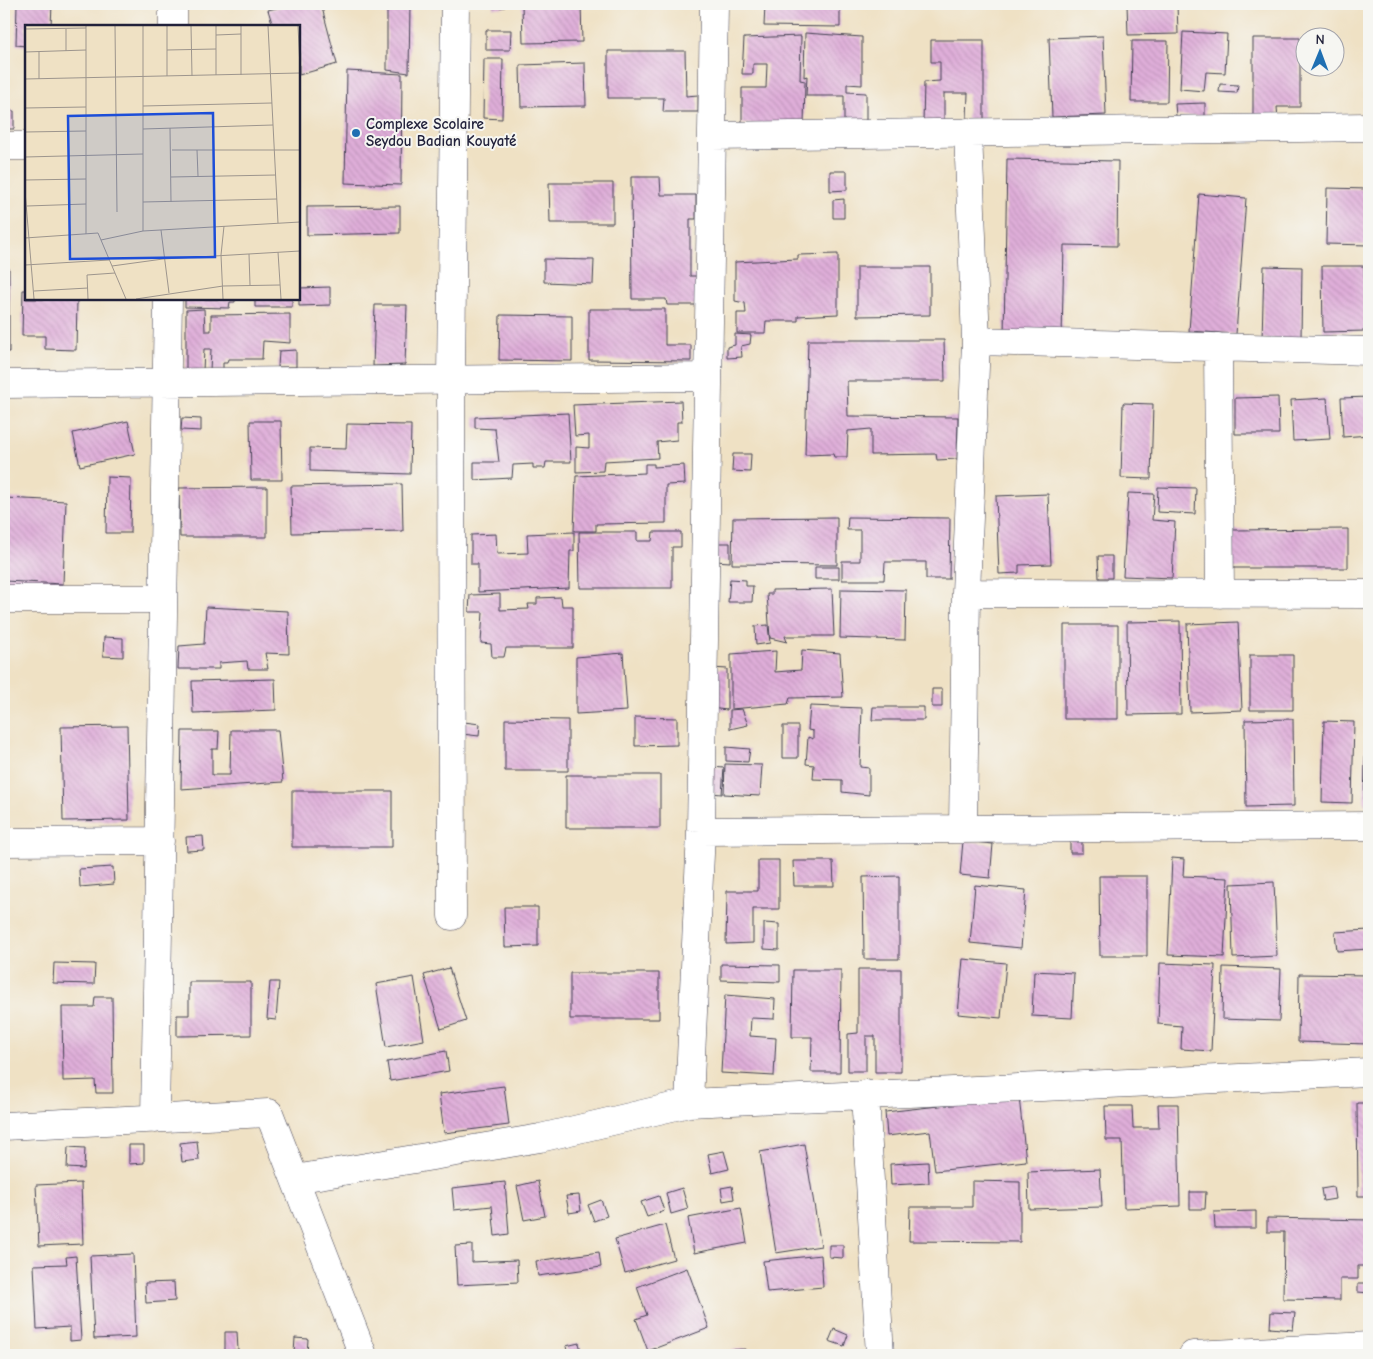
<svg xmlns="http://www.w3.org/2000/svg" width="1373" height="1359" viewBox="0 0 1373 1359" font-family="'Comic Neue',sans-serif">
<defs>
<pattern id="building-back-hatch" width="6" height="6" patternUnits="userSpaceOnUse" patternTransform="scale(1.25)"><rect width="6" height="6" fill="#dfaed9"/><path d="M-1 5l2 2M0 0l6 6M5-1l2 2" fill="none" stroke="#bf95bb"/></pattern>
</defs>
<rect width="100%" height="100%" fill="#f6f6f2"/>
<filter id="ink" filterUnits="userSpaceOnUse"><feTurbulence type="fractalNoise" baseFrequency=".02" numOctaves="2"/><feDisplacementMap in="SourceGraphic" scale="10" xChannelSelector="R" yChannelSelector="G"/><feConvolveMatrix kernelMatrix="1 2 1 2 8 2 1 2 1" color-interpolation-filters="sRGB"/></filter>
<filter id="wash" filterUnits="userSpaceOnUse"><feTurbulence type="fractalNoise" baseFrequency=".0096" numOctaves="4" result="noise"/><feDisplacementMap in="SourceGraphic" scale="20" xChannelSelector="R" yChannelSelector="G"/><feGaussianBlur stdDeviation="1.12" result="paint"/><feColorMatrix in="noise" values="0 0 0 0 0 0 0 0 0 0 0 0 0 0 0 0 0 1.4 0 .05"/><feComposite in="paint" operator="in"/></filter>
<g filter="url(#wash)">
<rect width="100%" height="100%" fill="#efe1c4"/>
<g id="blocks">
<path fill="url(#building-back-hatch)" d="M17 4H52L51 26H26V46L16 45Z
M292 4H321L337 64 299 75V26H273L268 10Z
M387 4H410L409 73 387 70Z
M493 4H505V7L493 8Z
M522 4H581L582 42 523 43Z
M765 4H840V27L764 26Z
M1127 4H1177L1178 34 1128 35Z
M486 30H511L510 50H486Z
M1183 32 1227 34 1225 73 1206 72 1204 91 1180 89Z
M805 33 862 37V85L847 84V92L866 93V124L844 123V96H806L807 76 804 77Z
M801 36 800 80 805 81 804 125 742 124V88H766L767 64H753V74H742L744 38Z
M1103 36 1106 115 1052 117 1049 38Z
M1253 38H1300V107H1277L1278 119H1253Z
M931 40H984V119H967L968 93H944V125L923 124 924 82 940 81V62H931Z
M1132 41H1168L1167 102H1131Z
M608 51H685L686 96 698 95V112H663L664 98H608Z
M484 59H503L502 119 483 118Z
M585 63 586 106 521 107 520 65Z
M347 71 402 74 401 185 345 183Z
M1220 84 1238 85 1237 93 1219 92Z
M1205 103V116H1176L1175 104Z
M4 110 14 111V129H4Z
M1007 159 1118 161 1117 246 1064 245 1062 337 1004 336Z
M830 171H847V190L830 191Z
M631 177H660L661 195H696V219H690V276H697V305H667L666 299H632Z
M549 183H613V223H550Z
M1327 188 1369 189V245L1326 244Z
M1199 194 1246 198 1236 334 1189 331Z
M844 199V218H833V200Z
M400 206V233L307 235V207Z
M838 254V314L798 316V321H766L765 333H737V313H746L745 303 735 301V262L798 259V255Z
M544 259 594 260 593 284 544 282Z
M1264 266 1302 267 1301 339H1262Z
M1322 266H1364L1366 331 1323 332Z
M857 267H930V315L857 316Z
M4 269H9V352H4Z
M330 287V305L299 306V288Z
M23 290H26V299H77L76 350 45 349V336H22Z
M185 299H235V302H230L229 308 185 307Z
M255 299H292V307H255Z
M375 305H407L405 365 373 366Z
M204 309 205 331H211V315L290 314V343L263 341 262 359H228L227 363H223V371H210L211 349H204L203 371H186V310Z
M589 309H665V345H691V361L589 360Z
M500 315 572 316V361L499 360Z
M735 334 751 335 750 344 741 346 742 357 727 358V347L735 345Z
M808 340H944L945 381H847L848 416 958 417 957 459 937 460 936 454 871 455V429L848 431 847 457H834L833 454 805 455Z
M296 350V367H278L279 351Z
M1278 397 1279 434H1235V398Z
M1369 397V435L1343 437 1341 398Z
M1327 398 1330 439 1293 441 1291 400Z
M681 401 682 422H677V440L657 442 658 458 604 461 603 471 576 472V447L589 448V435L575 436 573 405Z
M1123 403 1153 404 1151 479 1121 478Z
M568 413 571 462H546L545 468H533V464L513 465 512 478 474 480V462H499L495 429 475 428V417Z
M182 418 201 419V431L181 430Z
M128 421 135 454 80 466 73 433Z
M250 421H281L282 480H251Z
M347 424 411 425 410 474 310 471V448L346 449Z
M733 454H751L750 472 732 471Z
M645 464H654V467L684 465 685 484 666 485V523L596 524V531H574L576 476 645 473Z
M107 477 131 478 130 533H106Z
M402 484 403 531 292 533 291 486Z
M267 487V537H180L179 488Z
M1158 487 1196 488 1195 514 1157 512Z
M1128 493 1154 494 1152 520 1175 522 1172 578 1123 576Z
M1048 494 1051 564 1019 565V573L999 574 996 496Z
M4 498 66 501 63 584 4 581Z
M837 517V565L732 564 733 518Z
M848 517 950 518 949 579H926V562H885L884 580H842V561H860V530H847Z
M1348 529V568H1232V530Z
M574 532V551H570L569 588 478 592V564H471V535L496 534 497 554 528 553 527 534Z
M579 532H637V541H652L653 532H681V547H672V588H580Z
M715 543H730V562L715 561Z
M1098 556H1112V578H1099Z
M815 567H839V579H815Z
M730 579 746 580V586H753L752 602H728Z
M832 589 834 636H785L787 642 770 638 767 594H772V590Z
M841 589 906 590 905 640 840 638Z
M500 594V610L529 609 528 604H537V598L561 597 562 606H573V648H506L504 657H492L491 644 481 643 483 612H469L470 595Z
M206 607 288 611 289 654 265 653 268 669H248L247 661 219 663V669H178L179 646 204 644Z
M1180 621 1181 714 1128 715 1127 622Z
M1238 622 1242 710 1190 712 1187 624Z
M768 625 770 643 756 645 755 626Z
M1064 625H1118V719H1064Z
M104 637 123 638V657L103 656Z
M802 650 840 653 843 697 790 698 788 704 731 709V654L776 651 775 672 801 670Z
M623 653 627 711 576 714V657Z
M1250 655H1293V710H1250Z
M712 668 727 669V710L710 708Z
M275 679 276 710 193 713 192 681Z
M932 689H942V707H932Z
M810 706 862 708 860 767 869 768V795L842 792V780L813 779 814 765 806 764 808 737 813 739V731L808 730Z
M873 707H924V720H872Z
M742 709 748 725 730 729V710Z
M635 717 677 718V745L635 746Z
M505 719 568 720V771H505Z
M1293 719 1294 806 1246 807 1245 720Z
M1366 719H1369V804H1364Z
M1324 721 1354 722 1352 803 1322 802Z
M464 722 480 724 479 736 462 734Z
M127 726 129 820 63 821 61 727Z
M783 726H798V758H783Z
M231 730H278L283 782 181 789 182 731H219L218 749H212V775H230Z
M726 747 750 749 748 762 726 761Z
M725 764 762 765 760 796 724 794Z
M711 767 724 768 722 794 710 793Z
M566 775H660V828H566Z
M292 791H392V847H292Z
M203 836 204 850 187 851 186 837Z
M1070 838H1082V853H1070Z
M963 841 993 844 990 878 960 875Z
M1172 858 1184 859 1183 876 1228 878 1224 957 1168 955Z
M758 860H779V909H753V943L726 944 727 891H758Z
M793 861H833L834 886H794Z
M113 867 114 884 80 887 79 869Z
M899 876V959H864L863 877Z
M1099 876H1147V956H1100Z
M1274 882 1277 956 1233 958 1231 884Z
M975 885 1026 890 1021 948 970 943Z
M504 907H538V946L505 947Z
M764 923 779 924V950L764 949Z
M1369 930V949L1337 951 1335 932Z
M963 959 1006 963 1001 1018 958 1014Z
M54 963 95 964 94 984 53 983Z
M1160 963 1215 965 1211 1051 1181 1049 1182 1026 1158 1024Z
M721 964 780 965V982L721 980Z
M1223 967 1281 969 1279 1021 1222 1019Z
M449 968 466 1021 441 1029 424 975Z
M858 969H901V1072H875V1036H866V1071H848V1034L858 1033Z
M793 970H841L840 1072H811L812 1037H792Z
M1034 971 1074 973 1072 1018 1032 1016Z
M570 973H659V1019H570Z
M1299 974 1369 975V1044L1298 1042Z
M414 977 424 1040 386 1047 376 984Z
M189 982H251V1035L177 1036V1015H189Z
M270 982H279L276 1020 267 1019Z
M725 995 775 999 774 1019 751 1018 750 1036 776 1038 774 1076 721 1073Z
M95 997H112L113 1093H96L95 1080 63 1081 62 1007H94Z
M446 1051 449 1071 390 1081 387 1062Z
M504 1086 509 1125 444 1133 439 1094Z
M1019 1097 1026 1161 935 1171 930 1131 887 1136 885 1112Z
M1357 1103H1369V1196H1358Z
M1158 1104H1178L1180 1206 1124 1208 1122 1140H1106L1105 1106H1132L1133 1128H1159Z
M197 1141 199 1160 182 1162 180 1143Z
M804 1144 821 1246 776 1253 760 1152Z
M129 1145H144V1163L129 1164Z
M68 1147 85 1148 84 1169 67 1168Z
M724 1151 729 1169 712 1173 708 1154Z
M928 1162 929 1183 891 1185 890 1164Z
M1100 1169 1102 1207 1029 1209 1028 1172Z
M538 1181 545 1216 524 1220 517 1186Z
M972 1181 1020 1182V1242L909 1241 910 1207H972Z
M505 1182 509 1234 495 1236 492 1206 454 1210 452 1188Z
M81 1183 83 1244 39 1246 36 1185Z
M732 1186 734 1199 723 1201 721 1188Z
M1333 1187 1335 1199 1323 1201 1321 1189Z
M682 1188 688 1209 671 1214 666 1193Z
M1190 1192H1206L1205 1209H1190Z
M579 1195 581 1211 569 1213 566 1196Z
M659 1196 664 1211 647 1217 641 1202Z
M601 1200 607 1216 594 1221 588 1205Z
M741 1208 747 1243 694 1253 688 1218Z
M1256 1211V1228H1215L1214 1212Z
M1267 1218 1369 1220V1266H1358V1279H1340V1300L1283 1299 1284 1232H1267Z
M665 1225 674 1259 625 1273 615 1239Z
M472 1245V1262L517 1260 518 1282 457 1285 455 1246Z
M829 1245H843V1258L829 1257Z
M599 1252 601 1267 538 1276 536 1261Z
M133 1254 136 1337 94 1339 90 1256Z
M821 1255 823 1287 767 1292 763 1261Z
M76 1256 81 1340 70 1341V1327L37 1329 34 1265 67 1264 66 1257Z
M687 1268 709 1328 648 1351 636 1319 647 1315 637 1287Z
M174 1282 175 1301 146 1303 145 1283Z
M1358 1283H1369V1293L1358 1292Z
M1271 1312 1295 1313 1293 1330 1270 1328Z
M834 1329 848 1335 844 1346 829 1341Z
M225 1332H237L238 1350 225 1351Z
M295 1338 308 1339 307 1354 294 1353Z
M579 1343 582 1355H568L566 1346Z
M746 1349V1355H732L731 1350Z"/>
</g>
</g>
<g filter="url(#ink)">
<use href="#blocks" fill-opacity="0" stroke="#413f50" stroke-width="1"/>
<g fill="none" stroke-linecap="round" stroke-linejoin="round">
<defs>
<path id="minor" d="M173 26V4
M712 136 1369 127
M4 146H26
M976 341 1369 351
M1218 347 1220 594
M4 384 708 377
M966 593 1369 594
M4 599H163
M963 829 966 593 976 341 968 132
M701 831 1369 826
M4 842 160 841
M452 916 451 379 455 4
M865 1094 880 1355
M689 1103 701 831 714 4
M155 1119 168 299
M4 1126 269 1113 363 1355
M295 1179 540 1138 689 1103 1369 1072
M1193 1355 1369 1346"/>
</defs>
<use href="#minor" stroke="#413f50" stroke-width="29"/>
<use href="#minor" stroke="#fff" stroke-width="28"/>
</g>
</g>
<circle fill="#1f6fb2" stroke="#f6f6f2" stroke-width="2" cx="356" cy="133" r="5"/>
<g text-anchor="middle" stroke-width="4" stroke-linejoin="round" paint-order="stroke">
<g font-size="15" font-weight="bold" fill="#22223b" stroke="#f6f6f2" text-anchor="start">
<text x="366" y="129">Complexe Scolaire<tspan x="366" dy="17">Seydou Badian Kouyaté</tspan></text>
</g>
</g>
<g transform="translate(25 25)">
<rect width="275" height="275" fill="#efe1c4"/>
<path fill="none" stroke="#9d958d" stroke-width="1" d="M61 1V209M90 1 92 187M142 1V51M166 1 167 51M191 1V50M216 1V50M243 1 253 198M273 1 275 43M0 4 61 3M191 10 216 9M142 25 191 24M14 26V54M41 26V4M0 27 61 25M0 54 275 48M118 81 247 78M0 83 61 82M145 103 146 177M118 104 248 100M0 107 61 106M147 125H275M172 125 173 151M0 132 118 129M146 152 251 150M0 155 61 154M0 166 9 274M118 177 252 174M2 181 61 179M136 205 144 268M118 206V1M0 213 73 208 101 274M76 215 118 206 275 197M253 227 256 274M224 229 225 260M0 240 84 235M87 241 138 234 275 226M9 266 63 263M63 274 62 250 90 248M111 274 198 261 255 260M198 274 196 230 199 201"/>
<path fill="#1d4ed8" fill-opacity="0.15" stroke="#1d4ed8" stroke-width="2.5" d="M188 88 190 232 45 234 43 91Z"/>
<rect width="275" height="275" fill="none" stroke="#22223b" stroke-width="2.5"/>
</g>
<rect width="1373" height="1359" fill="none" stroke="#f6f6f2" stroke-width="20"/>
<g transform="translate(1320 52) rotate(1)"><circle r="24" fill="#f6f6f2" stroke="#a1a1a9"/>
<path d="M0-4L9 19L0 12L-9 19Z" fill="#1f6fb2"/>
<text y="-8" font-size="14" font-weight="bold" text-anchor="middle" fill="#22223b">N</text>
</g>
</svg>
